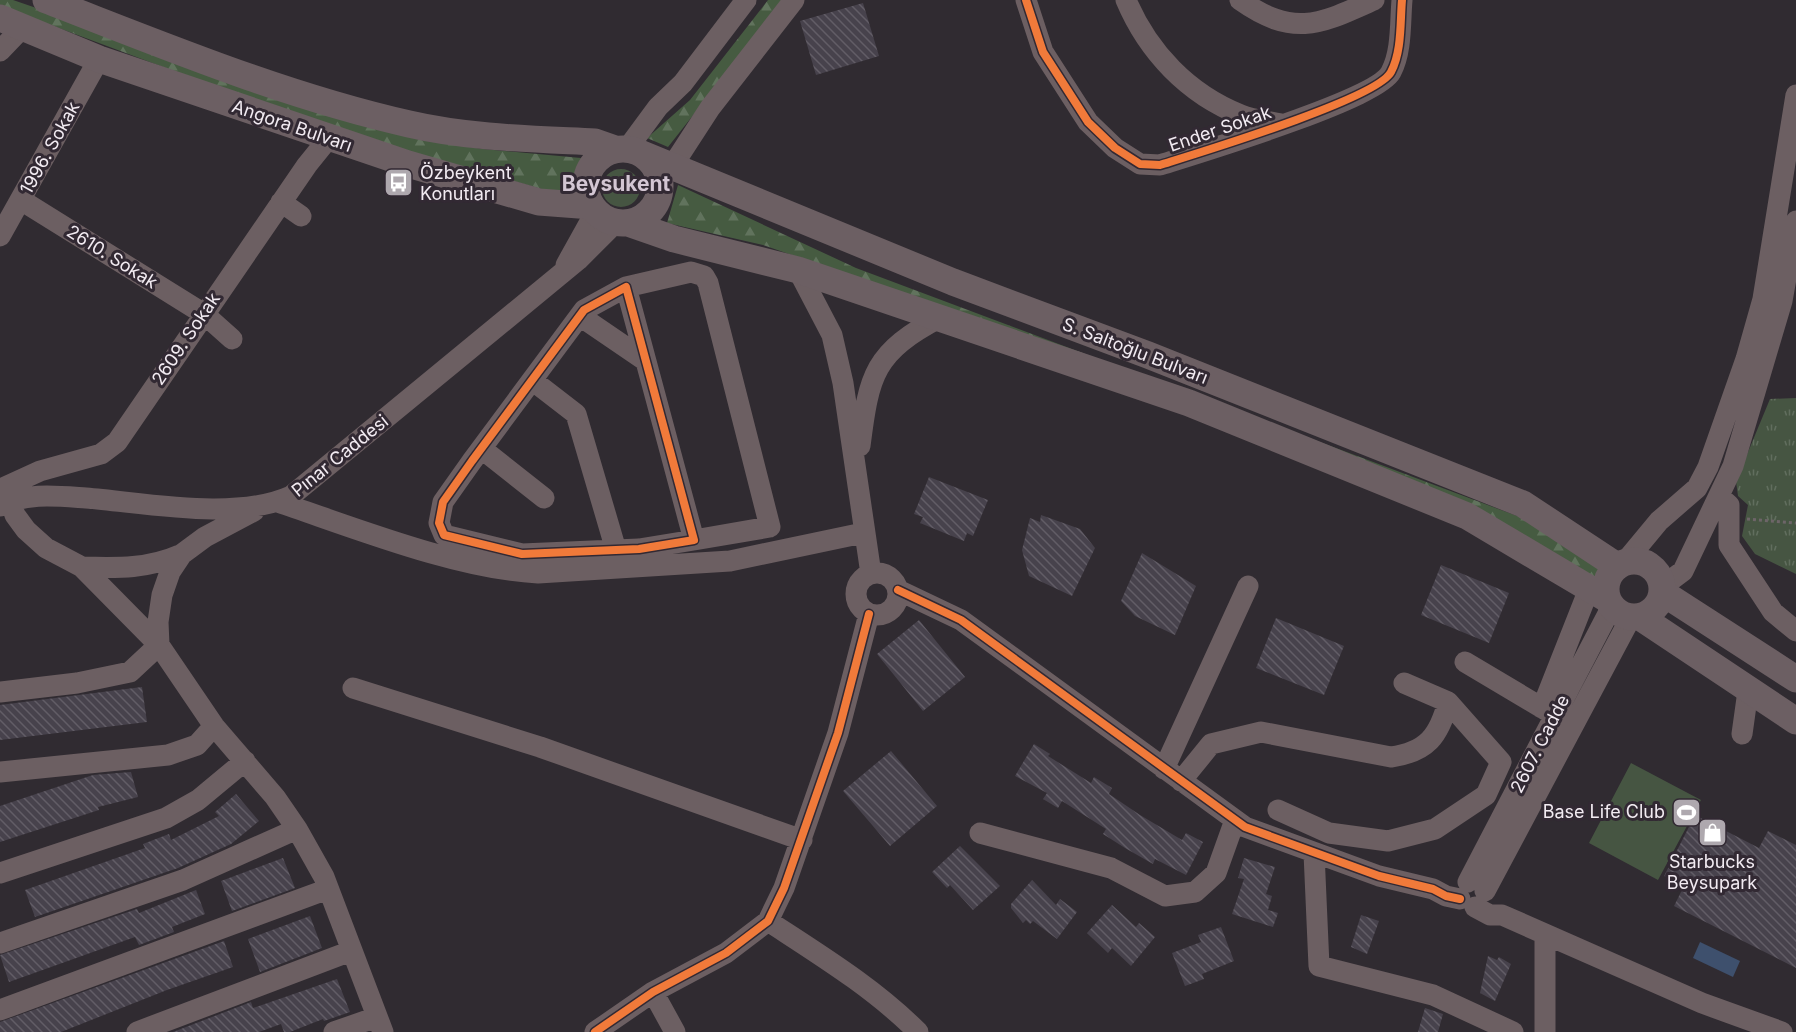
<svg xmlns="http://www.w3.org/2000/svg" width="1796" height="1032" viewBox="0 0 1796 1032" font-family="Inter,sans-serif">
<defs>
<pattern id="forest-firs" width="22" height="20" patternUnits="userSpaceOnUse" patternTransform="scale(1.5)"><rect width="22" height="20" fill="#465b41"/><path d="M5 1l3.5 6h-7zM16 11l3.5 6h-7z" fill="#61735d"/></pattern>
<pattern id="park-tufts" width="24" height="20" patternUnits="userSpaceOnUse" patternTransform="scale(1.5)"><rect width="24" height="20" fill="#465542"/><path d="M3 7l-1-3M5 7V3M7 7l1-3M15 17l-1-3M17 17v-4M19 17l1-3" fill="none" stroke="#616e5e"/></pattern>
<pattern id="building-back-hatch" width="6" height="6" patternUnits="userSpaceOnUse" patternTransform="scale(1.5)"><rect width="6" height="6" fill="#47424c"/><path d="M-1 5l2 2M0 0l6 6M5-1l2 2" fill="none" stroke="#625d66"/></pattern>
</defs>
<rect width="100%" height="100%" fill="#302b31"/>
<path fill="#465542" d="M602 188a19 19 0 1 1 38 0a19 19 0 1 1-38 0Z
M1631 763 1701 800 1658 880 1589 843Z"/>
<path fill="url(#forest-firs)" d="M0 0H13L421 140 483 149 581 158 573 198 404 150 222 89 0 6Z
M768 0H784L668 147 647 138 690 100Z
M678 185 856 268 1533 522 1602 569 1597 583 861 279 763 245 667 223Z"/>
<path fill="url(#park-tufts)" d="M1796 398V574L1755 554 1742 536 1748 505 1738 496 1736 481 1770 399Z"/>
<path fill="#3e506d" d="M1700 942 1740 961 1733 977 1693 958Z"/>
<path fill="url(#building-back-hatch)" d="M863 3 879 56 816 75 800 21Z
M929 477 988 500 973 536 967 533 964 541 920 523 923 517 914 514Z
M1041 515 1080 529 1095 548 1072 596 1029 576 1022 550 1030 518 1040 522Z
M1142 553 1196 586 1175 635 1135 616 1121 601Z
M1441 565 1509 593 1489 643 1421 615Z
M1276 618 1344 646 1324 695 1256 668Z
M919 620 965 677 923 711 877 654Z
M142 687 147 722 0 740V705Z
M1034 744 1050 754 1048 756 1091 783 1094 777 1112 788 1109 794 1140 815 1182 840 1186 833 1203 842 1186 875 1155 859 1153 864 1125 848 1103 834 1106 829 1062 801 1058 808 1043 799 1047 793 1015 776Z
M891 751 937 806 890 846 843 791Z
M131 772 138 797 98 807 99 810 0 842V806L93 775Z
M236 794 259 821 231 844 178 868 35 917 25 890 145 848 143 844 169 834 171 840 219 816 215 812Z
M1695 815 1759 848 1768 831 1796 845V968L1674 906 1684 886 1664 876Z
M960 846 1000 886 973 910 950 885 947 888 932 872Z
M283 858 295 888 232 911 221 881Z
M1244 858 1275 867 1266 894 1272 896 1268 910 1278 913 1273 927 1232 914 1244 879 1238 878Z
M1032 880 1056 905 1060 899 1077 912 1057 939 1033 921 1030 924 1026 920 1023 923 1011 908V904Z
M196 890 205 914 172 927 174 932 139 945 135 937 9 982 0 955 137 909 139 913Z
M1112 905 1136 927 1139 923 1155 937 1131 966 1112 948 1108 953 1087 933Z
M1361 915 1379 921 1367 954 1351 947Z
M310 916 322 948 260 972 248 939Z
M1221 927 1234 961 1202 974 1204 979 1185 986 1172 953 1201 942 1198 935Z
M224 941 233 967 167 990 61 1032H0V1022Z
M1488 956 1497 960 1499 957 1511 964 1495 1001 1480 993Z
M337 979 350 1012 324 1021 323 1019 290 1032H284L281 1024 259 1032H173L251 1002 253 1008Z
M1425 1008 1443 1014 1438 1032H1418Z"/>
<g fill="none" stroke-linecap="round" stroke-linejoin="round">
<path stroke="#6d6568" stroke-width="3" stroke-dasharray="3 3" stroke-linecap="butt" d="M1747 519 1796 523"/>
<path stroke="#6c5f62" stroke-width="21" d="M1026 0 1043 52 1088 122 1115 148 1140 164 1160 165C1198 153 1377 99 1391 72 1402 51 1400 23 1402 0
M1126 0C1148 52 1188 94 1241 115 1253 120 1268 121 1281 124
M1240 0C1294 38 1320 24 1374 0
M0 51 23 27
M627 149 658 107 683 83 746 0
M673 165 710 108 794 0
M21 200 204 314 232 339
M281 202 301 216
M0 236 99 59
M566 265 596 211
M798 270 832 335 843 383 871 574
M626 287 694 540 639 549 522 554 444 535 439 523 443 502 472 461 584 310Z
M626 287 691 272 704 276 708 283 770 527 694 540
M580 316 646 361
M532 380 576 414 616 550
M860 446C869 374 874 352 941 317
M482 449 544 498
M5 487 40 471 101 454 117 442 307 165 328 139
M1720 497 1729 505V545L1773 612 1796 631
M278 502C355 528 458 569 538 573L730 561 863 533
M0 506C26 492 58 496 86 498 147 503 235 521 291 496L578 260 616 222
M254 511 205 537 182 554 170 572 162 595 158 622 159 645 214 726 275 797 297 829 324 877 383 1032
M1625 562 1659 521 1697 488 1708 467 1746 359 1763 299 1796 95
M82 567C118 568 148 569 182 554
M856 594a21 21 0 1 1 42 0a21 21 0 1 1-42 0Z
M1663 586 1683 571 1733 466 1782 301 1796 221
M898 590 961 620 1245 827 1379 876 1433 889 1446 896 1460 899
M1465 662 1554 715
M353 688 540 747 802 840
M0 692 77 683 130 672 159 645 82 567 46 548 26 530 15 515 6 488
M1542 708 1589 589
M1742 734 1748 691
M1164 769 1248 586
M0 772 168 755 197 745 214 726
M1181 781 1211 744 1261 732 1391 757C1427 752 1439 736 1448 702L1404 683
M1278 810 1329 833 1388 841 1435 829 1486 795 1501 762 1448 702
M980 833 1111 868 1165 896 1195 892 1216 873 1235 820
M1314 853 1319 966 1433 995 1513 1032
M0 873 166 818 198 800 245 761
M1468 882 1612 606
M1485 891 1631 617
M1475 907 1490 915H1502L1702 1003 1782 1032
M768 921C820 955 874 988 918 1032
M0 943 183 880 297 829
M653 992 675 1032
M0 1010 328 889
M137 1032 351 951
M334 1032 377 1017
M595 1032 653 992 726 953 768 921 784 888 838 733 869 614
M1545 1032V935"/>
<path stroke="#6c5f63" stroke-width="27" d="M46 0C165 46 285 96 409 124 469 138 534 139 595 142L615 149
M0 18 99 59 408 164 539 202 592 206
M586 186a37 37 0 1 1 74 0a37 37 0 1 1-74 0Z
M642 154 953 282 1148 355 1523 504 1617 566
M628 223 674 239 798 270 1189 403 1467 516 1607 599
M1606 589a28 28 0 1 1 56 0a28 28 0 1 1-56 0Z
M1663 593 1796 679
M1640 617 1796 721"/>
<defs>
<path id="cycleway" d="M1026 0 1043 52 1088 122 1115 148 1140 164 1160 165C1198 153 1377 99 1391 72 1402 51 1400 23 1402 0
M626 287 694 540 639 549 522 554 444 535 439 523 443 502 472 461 584 310Z
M898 590 961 620 1245 827 1379 876 1433 889 1446 896 1460 899
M595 1032 653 992 726 953 768 921 784 888 838 733 869 614"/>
</defs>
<use href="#cycleway" stroke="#322933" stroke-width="11"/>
<use href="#cycleway" stroke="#f17a3a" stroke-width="8"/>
</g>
<defs>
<symbol id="bus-square" viewBox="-11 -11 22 22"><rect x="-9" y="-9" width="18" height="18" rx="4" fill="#aea8ae" stroke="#322933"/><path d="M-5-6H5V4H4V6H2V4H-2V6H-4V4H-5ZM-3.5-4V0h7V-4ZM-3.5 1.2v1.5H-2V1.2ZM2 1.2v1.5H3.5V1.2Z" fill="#fff"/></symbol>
<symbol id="stadium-square" viewBox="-11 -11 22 22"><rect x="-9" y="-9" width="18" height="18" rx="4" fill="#aea8ae" stroke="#322933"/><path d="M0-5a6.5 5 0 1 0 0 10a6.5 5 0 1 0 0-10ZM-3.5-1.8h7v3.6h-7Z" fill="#fff"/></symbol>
<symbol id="shop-square" viewBox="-11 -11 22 22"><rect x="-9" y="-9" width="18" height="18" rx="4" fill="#aea8ae" stroke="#322933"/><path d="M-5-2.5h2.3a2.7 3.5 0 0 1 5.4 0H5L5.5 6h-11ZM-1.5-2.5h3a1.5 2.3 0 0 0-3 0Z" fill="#fff"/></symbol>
</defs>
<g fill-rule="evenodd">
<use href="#bus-square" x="382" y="166" width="33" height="33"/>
<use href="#stadium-square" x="1670" y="796" width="33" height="33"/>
<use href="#shop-square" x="1696" y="816" width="33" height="33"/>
</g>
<g text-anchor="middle" stroke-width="6" stroke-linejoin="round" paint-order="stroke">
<g font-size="18" fill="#f2ebf2" stroke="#322933">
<text transform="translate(292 126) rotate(19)" y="6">Angora Bulvarı</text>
<text transform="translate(1220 129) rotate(-19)" y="6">Ender Sokak</text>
<text transform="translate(50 148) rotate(-61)" y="6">1996. Sokak</text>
<text transform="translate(112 257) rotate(32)" y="6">2610. Sokak</text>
<text transform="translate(186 339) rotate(-56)" y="6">2609. Sokak</text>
<text transform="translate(1135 351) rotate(21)" y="6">S. Saltoğlu Bulvarı</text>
<text transform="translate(340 456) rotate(-39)" y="6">Pınar Caddesi</text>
<text transform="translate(1540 744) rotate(-63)" y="6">2607. Cadde</text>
</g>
<g font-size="18" fill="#f2ebf2" stroke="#322933" text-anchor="start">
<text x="420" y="179">Özbeykent<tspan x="420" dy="21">Konutları</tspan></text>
<text x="1665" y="818" text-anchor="end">Base Life Club</text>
<text x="1712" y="868" text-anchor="middle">Starbucks<tspan x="1712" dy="21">Beysupark</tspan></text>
</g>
<g font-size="21" font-weight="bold" fill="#d3c6d3" stroke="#322933">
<text x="616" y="191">Beysukent</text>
</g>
</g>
</svg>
